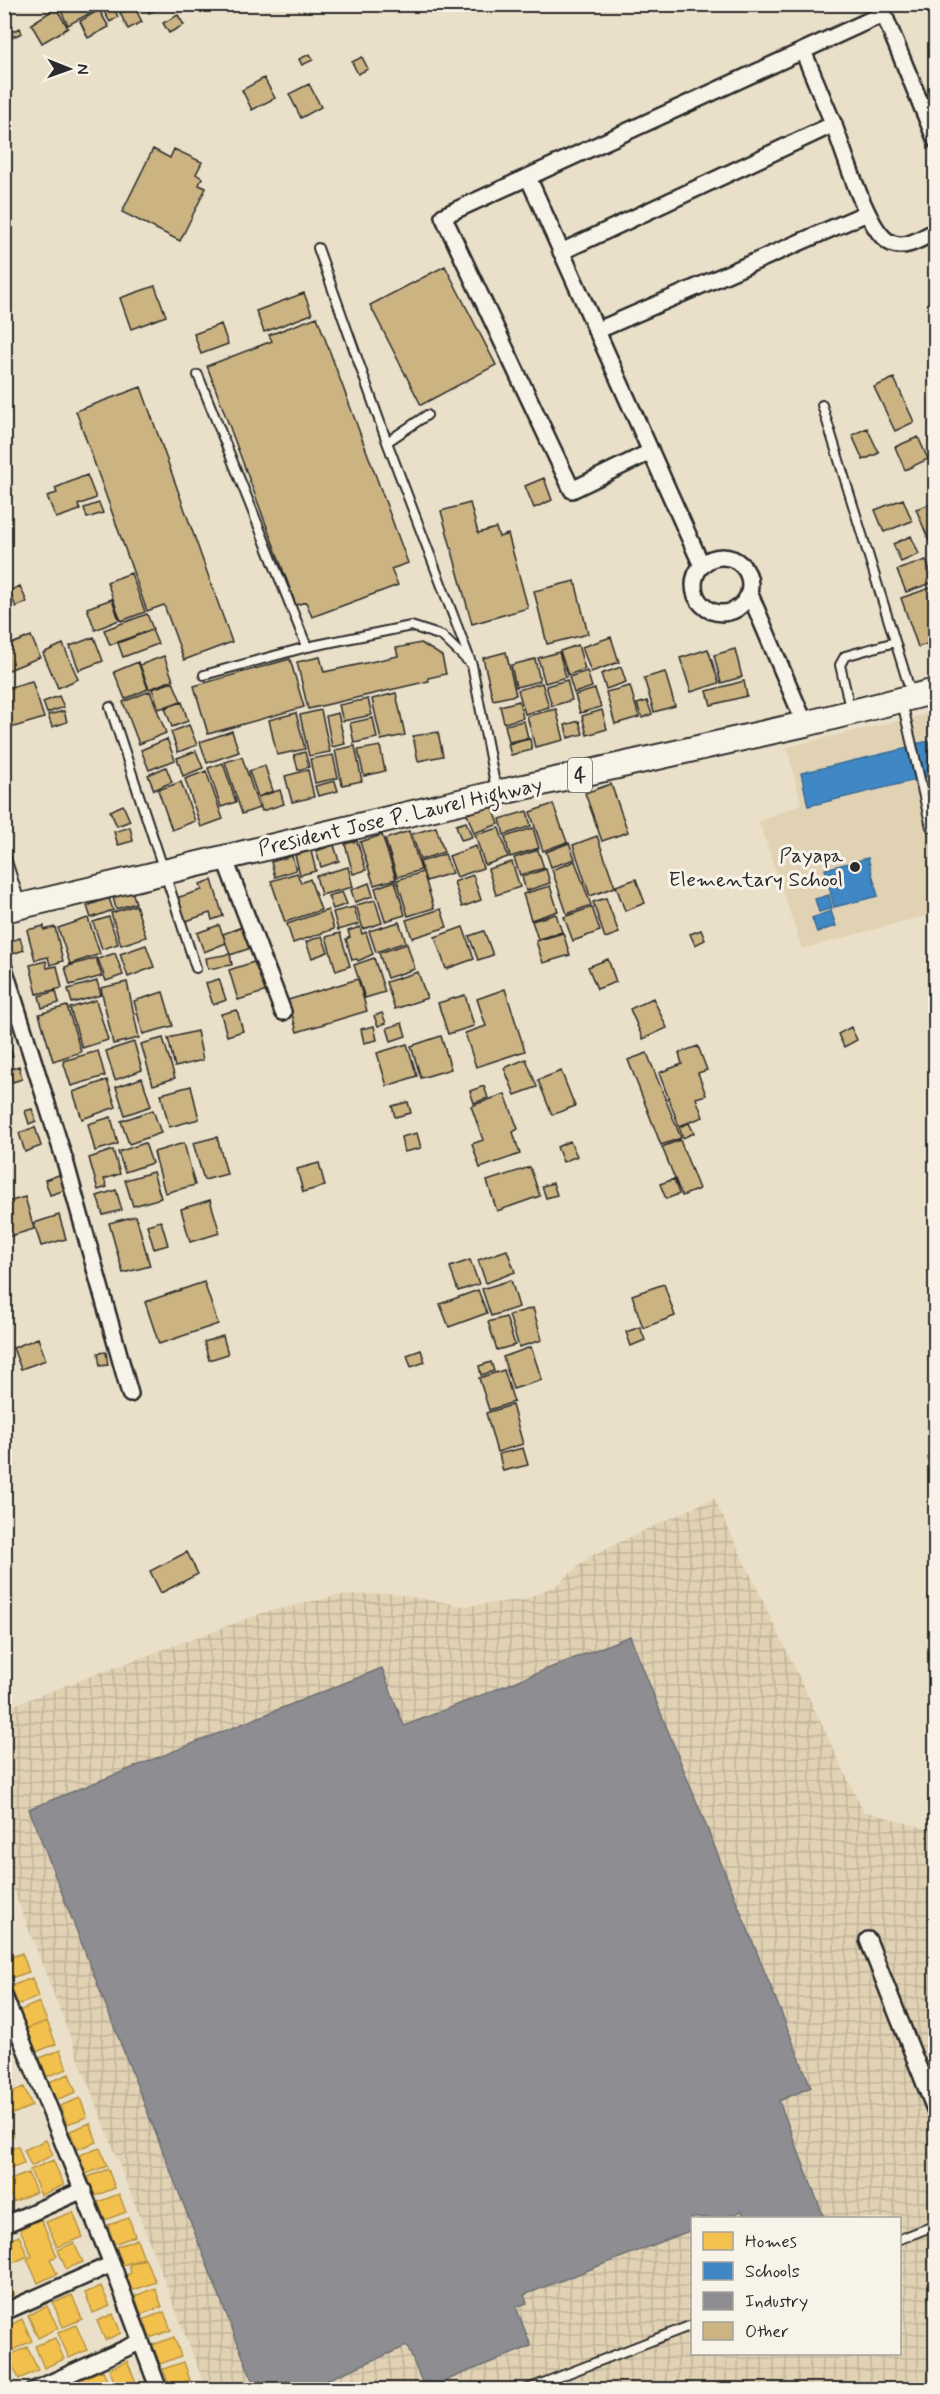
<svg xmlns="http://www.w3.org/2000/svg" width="940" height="2394" viewBox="0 0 940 2394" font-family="Mynerve,sans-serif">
<defs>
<pattern id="industrial-grid" width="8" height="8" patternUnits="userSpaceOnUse" patternTransform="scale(1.5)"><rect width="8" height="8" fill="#e1d2b4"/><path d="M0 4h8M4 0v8" fill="none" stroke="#c1b49b"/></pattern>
</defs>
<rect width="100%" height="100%" fill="#eae0c9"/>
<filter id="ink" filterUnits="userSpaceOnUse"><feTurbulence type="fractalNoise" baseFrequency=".0167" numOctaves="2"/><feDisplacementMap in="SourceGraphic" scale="12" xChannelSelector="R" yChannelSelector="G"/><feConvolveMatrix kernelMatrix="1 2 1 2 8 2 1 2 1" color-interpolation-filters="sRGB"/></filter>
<g filter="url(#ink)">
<path fill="#e1d2b4" d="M935 712V913L802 949 759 821 801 804 787 747Z"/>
<path fill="url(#industrial-grid)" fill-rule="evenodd" d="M714 1498 863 1811 935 1831V2389H206L5 1868V1708L265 1612 336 1596 389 1593 465 1606 522 1600 557 1585 590 1556ZM692 2218H900V2354H692Z"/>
<path fill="#f2c14e" stroke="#b69444" stroke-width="1.5" d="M4 1908 11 1924 4 1927Z
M22 1953 29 1972 8 1979 4 1969V1960Z
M32 1978 38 1997 18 2005 11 1986Z
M39 2002 47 2021 26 2029 19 2011Z
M47 2021 56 2044 36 2052 26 2029Z
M60 2050 67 2069 46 2077 40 2058Z
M69 2074 76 2092 56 2100 49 2082Z
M24 2087 32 2106 10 2115 4 2101V2095Z
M80 2098 87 2117 67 2124 60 2106Z
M7 2120 13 2136 4 2139V2121Z
M90 2123 97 2142 77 2149 70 2131Z
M46 2140 53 2155 31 2166 24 2150Z
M18 2146 24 2163 4 2170V2152Z
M100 2148 107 2166 86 2174 79 2155Z
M53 2160 64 2185 41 2195 30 2170Z
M108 2169 115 2188 95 2196 88 2177Z
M28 2173 36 2192 13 2202 5 2182Z
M119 2194 126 2212 105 2220 98 2202Z
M73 2212 83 2237 57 2247 46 2222Z
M129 2218 135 2236 114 2244 108 2225Z
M41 2219 57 2256 50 2259 57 2274 38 2283 27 2259 32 2256 20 2229Z
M19 2236 28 2256 8 2265 4 2257V2242Z
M137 2239 144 2258 123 2265 116 2247Z
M74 2243 83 2262 66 2269 58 2250Z
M145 2259 156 2282 131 2291 126 2275 131 2273 129 2265Z
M4 2272 14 2294 4 2298Z
M101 2286 110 2306 93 2313 85 2293Z
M155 2288 162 2307 141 2314 135 2296Z
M72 2295 82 2319 63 2327 53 2303Z
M47 2306 58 2328 38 2338 28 2315Z
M164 2312 171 2330 150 2338 144 2319Z
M113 2314 121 2333 105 2340 97 2321Z
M22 2319 32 2341 13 2350 4 2333V2328Z
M76 2325 87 2350 69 2358 58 2333Z
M174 2337 181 2356 160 2364 153 2345Z
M55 2338 64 2359 44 2368 35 2346Z
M27 2347 38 2370 19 2379 8 2356Z
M4 2361 13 2380 4 2384Z
M127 2361 136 2382 118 2390 109 2369Z
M184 2362 190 2380 170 2388 163 2369Z
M103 2370 110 2390H85L81 2379Z
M77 2384 79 2390H62Z"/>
<path fill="#3f88c5" stroke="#396c97" stroke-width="1.5" d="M936 740V774L920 778 913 744Z
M908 748 916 780 808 806 801 773Z
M868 858 878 896 834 907 825 869Z
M829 895 832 908 819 912 815 899Z
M831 911 836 926 817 932 812 918Z"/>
<path fill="#8d8d92" stroke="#707073" stroke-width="1.5" d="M630 1636 811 2087 779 2101 824 2218H745L742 2211 723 2218H692V2230L524 2295 527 2303 516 2307 531 2346 425 2389 407 2346 303 2390H256L29 1809 382 1668 404 1726Z"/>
<path fill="#cbb382" stroke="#2b2b2b" stroke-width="1.5" d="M64 4H93L96 10 68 25 59 7Z
M145 4H163L164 6 149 13Z
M240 4H256L242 10Z
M112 5 118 17 110 22 103 10Z
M134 6 142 22 128 29 120 13Z
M56 8 68 28 42 43 31 24Z
M99 10 109 27 88 38 80 21Z
M178 15 184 25 169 33 163 23Z
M20 28 22 33 13 37 11 32Z
M310 54 313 60 302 65 299 59Z
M362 57 368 69 358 74 352 62Z
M264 78 275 98 252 110 242 90Z
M309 84 321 107 301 118 289 94Z
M153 149 170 158 174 149 202 162 196 174 202 178 199 185 206 188 180 241 122 212Z
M445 266 496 365 421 405 370 305Z
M155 286 166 316 131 329 120 298Z
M304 293 312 314 264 332 256 311Z
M317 317 408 563 391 569 398 585 312 617 306 602 296 605 207 366 272 341 269 335Z
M221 324 228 344 201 354 194 334Z
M894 378 914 422 895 431 874 387Z
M141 387 232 642 184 660 164 605 147 611 76 411Z
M867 428 879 453 863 460 852 435Z
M918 437 928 459 905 470 895 447Z
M87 475 96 498 78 505 80 510 56 518 47 496 57 493 55 488Z
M544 478 552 500 534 508 525 486Z
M903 499 912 521 884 532 875 510Z
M936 502V552L934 553 916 509Z
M99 503 103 513 87 518 84 508Z
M470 503 478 533 496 528 499 537 508 534 528 608 472 624 441 511Z
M911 536 919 554 901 562 893 544Z
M926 560 934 582 906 592 897 570Z
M131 573 145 612 121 621 107 582Z
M575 581 588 634 547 644 534 591Z
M20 586 27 602 16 607 9 591Z
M936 586V641L918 647 901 598Z
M112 599 119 620 95 630 87 608Z
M147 614 153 629 110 645 104 630Z
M152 630 158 644 123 657 118 643Z
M31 636 40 657 4 672V647Z
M94 637 103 661 79 670 70 646Z
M611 637 619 662 591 672 582 647Z
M421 643 442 656 446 674 428 678 429 681 308 709 297 662 320 657 324 672 398 656 396 648Z
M63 644 78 679 58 688 43 653Z
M578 645 585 669 568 675 560 651Z
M708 649 719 683 691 692 680 658Z
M735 649 742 677 721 683 714 655Z
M506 652 516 695 493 700 483 658Z
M559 652 566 677 545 683 538 658Z
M164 656 173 680 149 689 140 665Z
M290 659 304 707 208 734 194 686Z
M535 659 540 681 516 687 511 665Z
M138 662 148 689 125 699 114 672Z
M621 667 626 682 606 689 601 674Z
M587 671 592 687 574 693 569 677Z
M665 672 675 706 654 712 644 678Z
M567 680 572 700 552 706 546 686Z
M32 681 44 718 4 730V689Z
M744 681 747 696 711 705 707 691Z
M173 682 181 701 159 709 152 689Z
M542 683 549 707 525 714 518 690Z
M630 686 639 717 615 724 606 692Z
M595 689 601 707 580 713 575 695Z
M150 691 166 733 139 744 123 702Z
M396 693 405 735 381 740 372 699Z
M59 696 64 707 47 713 43 702Z
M368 699 372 715 343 721 339 705Z
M519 701 523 718 504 723 500 706Z
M647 701 652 714 642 718 637 704Z
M182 702 188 721 172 727 165 708Z
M556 709 564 740 535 747 527 716Z
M321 710 330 752 309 756 300 715Z
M602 710 607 729 587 735 582 716Z
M64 711 67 722 52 727 48 715Z
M296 713 305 749 277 755 269 720Z
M338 713 345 744 332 747 326 716Z
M373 718 377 738 354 743 350 723Z
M524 721 528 738 509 742 505 725Z
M579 721 583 734 568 738 565 725Z
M189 725 197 745 178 752 171 732Z
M232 731 239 752 207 763 200 742Z
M438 732 443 756 418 761 413 736Z
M167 739 175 760 149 770 141 750Z
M530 739 532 750 511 755 508 744Z
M355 746 362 781 342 785 335 750Z
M380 746 385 771 364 776 358 750Z
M196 751 203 768 183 776 177 758Z
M305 752 309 767 298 770 294 755Z
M333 755 338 778 315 783 310 759Z
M242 757 259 808 242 814 225 762Z
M223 763 236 802 221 807 208 768Z
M265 766 273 791 258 797 249 771Z
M166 767 172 782 154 790 148 775Z
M308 770 314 797 292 802 285 776Z
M206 771 223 819 201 827 185 779Z
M335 781 338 791 318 796 315 786Z
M181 782 195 821 172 830 158 790Z
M611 784 628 832 602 841 585 793Z
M280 790 284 804 262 811 258 797Z
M553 804 567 842 543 851 530 812Z
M123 805 130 821 117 826 110 811Z
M492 805 499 824 474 833 467 814Z
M527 811 531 826 504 835 500 819Z
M466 822 472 837 461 840 456 825Z
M130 827 133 841 118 845 114 832Z
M436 827 444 852 420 860 412 834Z
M499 828 508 857 485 865 475 835Z
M533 828 539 848 510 857 505 837Z
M409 831 421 870 397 877 385 839Z
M382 835 396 879 374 885 360 842Z
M597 836 615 887 590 896 573 845Z
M357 841 366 870 353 874 345 844Z
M569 843 575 859 551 867 546 852Z
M334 845 339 861 321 867 316 851Z
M476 846 483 868 457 877 449 856Z
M538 850 544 868 520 875 514 858Z
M311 851 316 871 300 875 295 855Z
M445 854 452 873 426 881 420 862Z
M292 856 296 870 275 877 271 862Z
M575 861 591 905 567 914 552 870Z
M512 862 520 887 496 895 488 869Z
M348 867 353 887 321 895 316 876Z
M546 869 550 883 526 891 522 877Z
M423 872 434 908 408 916 397 880Z
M297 873 301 883 310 879 321 910 285 922 271 881Z
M473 875 481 900 462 907 454 882Z
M636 879 645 903 625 911 616 886Z
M212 880 223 916 212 920 210 913 183 922 176 898 202 890 200 884Z
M395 881 405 915 385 921 375 888Z
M369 883 373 896 355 902 351 890Z
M550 886 558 911 531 920 523 894Z
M132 891 136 903 116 909 113 897Z
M342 892 347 904 333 909 328 896Z
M109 898 113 910 91 918 87 906Z
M606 898 619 933 605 938 593 902Z
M375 900 382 923 363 929 356 905Z
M136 905 146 937 121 945 111 913Z
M354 907 359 924 338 930 333 912Z
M592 907 600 931 573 941 564 917Z
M441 909 447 927 412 938 406 920Z
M328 910 334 929 293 943 287 924Z
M556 914 562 932 538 939 532 921Z
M109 917 118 944 102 949 93 922Z
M88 918 100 954 70 964 58 928Z
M399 922 406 942 376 952 369 931Z
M219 925 226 943 204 952 197 933Z
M247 925 254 947 230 955 223 934Z
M44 926V930L55 927 63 961 50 965 48 957 35 960 27 930Z
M360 927 362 934 366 932 373 954 358 961 357 959 352 960 346 939 350 937 348 931Z
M463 927 474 959 446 969 435 937Z
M701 930 705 940 695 945 690 934Z
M484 931 493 955 478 960 469 936Z
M340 933 350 966 336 971 326 937Z
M563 933 570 955 543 963 536 941Z
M322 936 328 952 312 958 306 942Z
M20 938 24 950 12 954 7 942Z
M407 944 415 969 387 978 379 953Z
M146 945 154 967 128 977 120 954Z
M115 953 123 975 106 981 98 959Z
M230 954 232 965 208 969 206 958Z
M96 958 102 976 70 985 65 967Z
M374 958 385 992 365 998 354 965Z
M608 959 616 982 597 989 588 967Z
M46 961 47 968 57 966 62 988 37 994 30 965Z
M257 961 267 991 238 1000 229 970Z
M418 972 427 998 395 1009 386 982Z
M219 979 226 1000 213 1005 206 983Z
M358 979 367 1011 297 1032 288 1000Z
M97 981 101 995 72 1003 68 989Z
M127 982 139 1038 113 1044 101 988Z
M505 989 525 1051 476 1067 465 1033 486 1026 477 999Z
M56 991 59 1003 42 1008 39 996Z
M163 992 173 1026 143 1034 134 1001Z
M465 995 474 1026 448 1034 438 1003Z
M653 998 667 1028 643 1039 630 1009Z
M96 1000 108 1040 82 1048 70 1008Z
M67 1006 81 1052 53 1061 39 1014Z
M237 1010 243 1031 227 1036 221 1014Z
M382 1013 386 1023 378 1026 374 1016Z
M402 1023 406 1036 391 1041 387 1028Z
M374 1026 377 1040 364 1043 361 1029Z
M851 1027 857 1040 844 1047 838 1034Z
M197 1031 203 1060 175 1067 168 1038Z
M441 1036 451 1069 421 1078 411 1046Z
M7 1038 13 1056 4 1059V1039Z
M163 1038 175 1078 153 1085 141 1044Z
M134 1042 142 1070 115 1080 106 1051Z
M407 1044 417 1076 387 1086 377 1053Z
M698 1046 707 1070 698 1073 706 1095 696 1098 703 1117 679 1126 659 1073 682 1064 679 1053Z
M98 1051 105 1076 71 1086 63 1061Z
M647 1053 681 1138 661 1145 628 1060Z
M526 1059 537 1087 515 1095 504 1068Z
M19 1066 22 1079 13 1082 9 1070Z
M561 1071 575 1106 552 1115 538 1080Z
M4 1073 9 1089 4 1091Z
M142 1078 151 1106 125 1115 116 1087Z
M107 1080 116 1107 82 1119 73 1092Z
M191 1086 199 1119 169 1127 161 1094Z
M484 1086 488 1098 474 1103 470 1091Z
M505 1094 518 1129 513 1132 520 1154 480 1168 472 1144 483 1140 471 1106Z
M408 1102 411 1113 395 1117 392 1106Z
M32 1109 36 1121 29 1124 25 1111Z
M153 1110 161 1133 129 1144 121 1121Z
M111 1117 118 1144 95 1151 88 1124Z
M689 1123 694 1133 683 1138 679 1127Z
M35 1127 41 1146 25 1152 19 1133Z
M417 1133 421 1148 404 1152 401 1137Z
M217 1137 227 1174 204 1180 193 1143Z
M680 1140 699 1189 682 1196 662 1147Z
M570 1141 577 1156 563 1162 557 1147Z
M145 1143 152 1163 125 1172 118 1152Z
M184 1143 195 1185 165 1193 154 1152Z
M113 1150 120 1174 104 1179 107 1187 98 1190 89 1158Z
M319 1163 325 1186 303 1192 297 1169Z
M530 1167 540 1196 497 1211 487 1181Z
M153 1172 161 1198 133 1206 125 1180Z
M64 1173 69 1189 50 1195 45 1180Z
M674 1179 679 1194 666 1199 660 1184Z
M553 1183 557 1195 546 1198 542 1186Z
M116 1190 122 1210 103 1215 97 1196Z
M25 1197 34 1229 4 1238V1203Z
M210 1200 220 1233 190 1242 181 1209Z
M59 1215 66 1239 41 1246 34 1223Z
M136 1216 150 1266 123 1273 109 1223Z
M161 1221 168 1245 154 1249 147 1225Z
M507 1250 515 1272 486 1283 478 1260Z
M470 1260 479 1284 458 1291 450 1267Z
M511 1280 519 1307 491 1316 482 1289Z
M204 1282 218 1324 159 1344 145 1302Z
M664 1284 675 1316 643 1328 632 1295Z
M478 1290 487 1313 449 1327 440 1304Z
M533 1308 542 1340 519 1347 509 1315Z
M506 1317 515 1345 497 1350 488 1322Z
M640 1327 645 1340 631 1346 626 1332Z
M223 1336 228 1354 209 1360 204 1342Z
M38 1338 46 1360 21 1369 13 1348Z
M531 1347 542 1380 513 1389 503 1357Z
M421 1350 425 1362 411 1367 407 1355Z
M106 1352 108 1365 100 1366 98 1353Z
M491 1362 494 1371 481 1375 479 1366Z
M504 1370 514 1402 489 1410 479 1378Z
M512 1405 523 1444 497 1452 486 1413Z
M523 1448 528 1465 503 1471 499 1454Z
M187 1552 198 1574 161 1593 150 1571Z"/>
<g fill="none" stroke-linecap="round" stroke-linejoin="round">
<defs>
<path id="service" d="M318 248 387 442 472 665
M198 375 307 647
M822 405 911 693
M387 442 427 415
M204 675 307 647 411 626 442 636 472 665 496 789
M902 702 931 827
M110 707 196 968
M850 708 840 665 845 656 895 642
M5 855 20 902
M900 2239 936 2225
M525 2390 692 2325"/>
<path id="minor" d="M880 5 936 141
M803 51C813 75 823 99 833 123 844 150 866 229 889 242 904 251 922 238 936 231
M528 177 702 566
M561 252 834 124
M596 331 867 213
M650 452 572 490 443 216 883 14
M694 585a28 28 0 1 1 56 0a28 28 0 1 1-56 0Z
M749 592 805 724
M224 857 283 1012
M4 968 65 1161 130 1394
M868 1940 936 2112
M4 1996 112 2264 159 2390
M4 2225 83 2190
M4 2312 112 2264
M34 2390 140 2342"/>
<path id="trunk" d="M4 910 497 793 805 724 936 691"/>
</defs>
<use href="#service" stroke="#2b2b2b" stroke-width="12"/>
<use href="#minor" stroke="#2b2b2b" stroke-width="20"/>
<use href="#trunk" stroke="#2b2b2b" stroke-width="28"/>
<use href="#service" stroke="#f7f3e8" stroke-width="8"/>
<use href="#minor" stroke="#f7f3e8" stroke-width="15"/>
<use href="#trunk" stroke="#f7f3e8" stroke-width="24"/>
</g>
</g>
<circle fill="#2b2b2b" stroke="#f7f3e8" stroke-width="2" cx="855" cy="867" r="6"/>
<g text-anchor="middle" stroke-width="6" stroke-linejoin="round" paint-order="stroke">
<rect fill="#f7f3e8" stroke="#686764" stroke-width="1.5" x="568" y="758" width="24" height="34" rx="4.5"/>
<g font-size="20" font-weight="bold" fill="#2b2b2b">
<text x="580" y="782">4</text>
</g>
<g font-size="21" fill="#2b2b2b" stroke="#f7f3e8">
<text transform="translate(400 816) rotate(-13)" y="7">President Jose P. Laurel Highway</text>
</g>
<g font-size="21" fill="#2b2b2b" stroke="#f7f3e8" text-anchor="end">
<text x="843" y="862">Payapa<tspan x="843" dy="24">Elementary School</tspan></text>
</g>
</g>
<rect width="940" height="2394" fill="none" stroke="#f7f3e8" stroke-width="24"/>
<rect x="12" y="12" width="916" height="2370" fill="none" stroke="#2b2b2b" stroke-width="2" filter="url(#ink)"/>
<rect x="691" y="2217" width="210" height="138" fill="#f7f3e8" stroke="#a5a39c" stroke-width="1.5"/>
<rect x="703" y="2232" width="30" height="18" fill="#f2c14e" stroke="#a5a39c" stroke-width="1.5"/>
<text x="745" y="2247" font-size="18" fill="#2b2b2b">Homes</text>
<rect x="703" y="2262" width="30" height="18" fill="#3f88c5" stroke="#a5a39c" stroke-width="1.5"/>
<text x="745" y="2277" font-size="18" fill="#2b2b2b">Schools</text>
<rect x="703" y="2292" width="30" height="18" fill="#8d8d92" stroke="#a5a39c" stroke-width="1.5"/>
<text x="745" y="2307" font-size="18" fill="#2b2b2b">Industry</text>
<rect x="703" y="2322" width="30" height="18" fill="#cbb382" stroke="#a5a39c" stroke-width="1.5"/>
<text x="745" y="2337" font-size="18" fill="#2b2b2b">Other</text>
<g transform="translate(69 69) rotate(91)" stroke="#f7f3e8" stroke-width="4.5" paint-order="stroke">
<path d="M0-4.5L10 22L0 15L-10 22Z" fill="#2b2b2b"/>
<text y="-9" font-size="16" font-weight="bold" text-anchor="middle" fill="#2b2b2b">N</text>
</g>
</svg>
